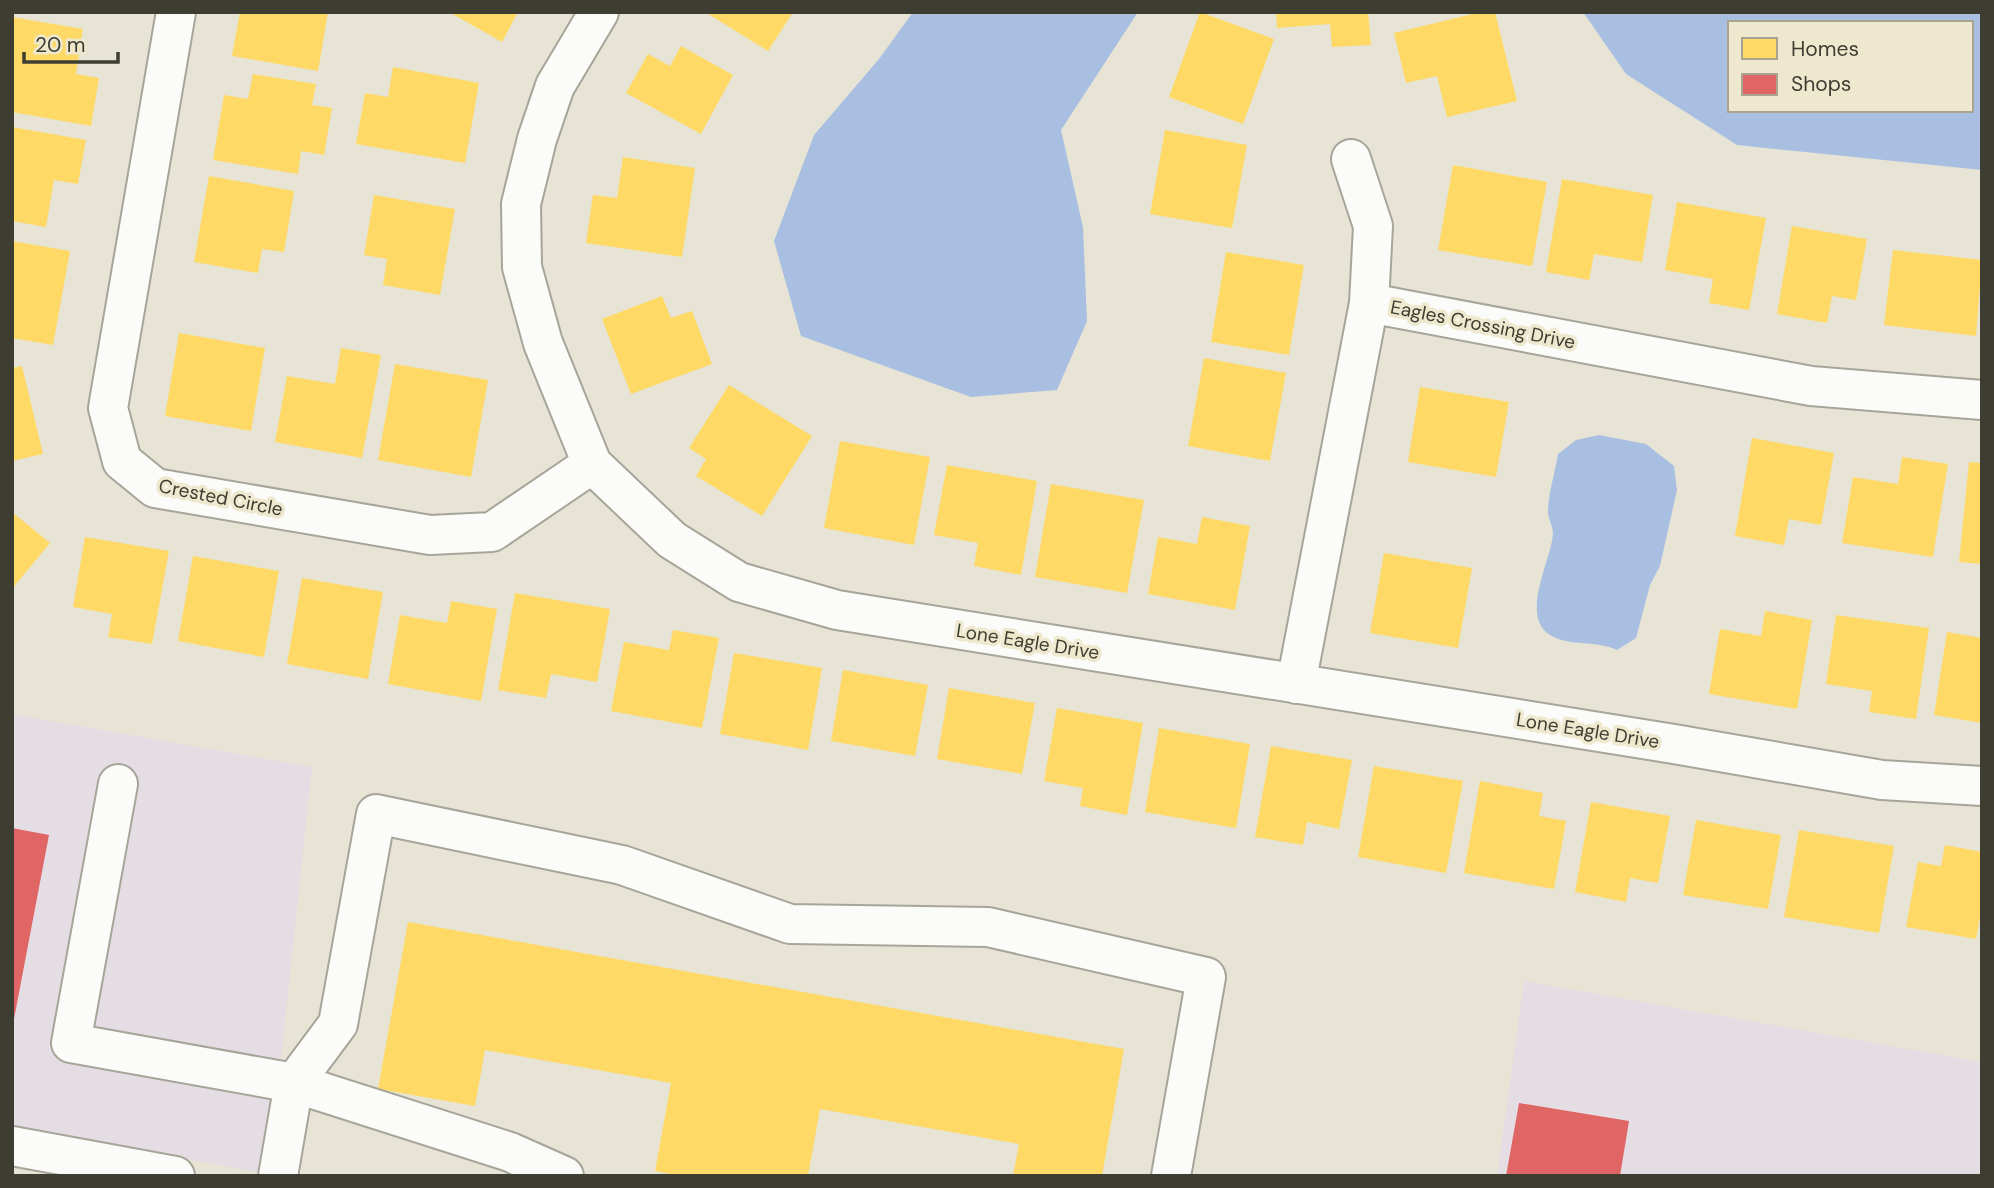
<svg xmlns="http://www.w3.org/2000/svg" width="1994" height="1188" viewBox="0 0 1994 1188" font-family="'DM Sans',sans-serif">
<rect width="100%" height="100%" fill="#e7e4d5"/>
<path fill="#e4dee4" d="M12 714 312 767 269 1174 12 1128Z
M1524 981 1982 1062V1176H1497Z"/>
<path fill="#a9bfe2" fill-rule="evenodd" d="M913 12H1138L1061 130 1083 227 1087 321 1057 390 971 397 801 336 774 241 814 135 879 59Z
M1583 12H1982V170L1737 145 1626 74ZM1730 23H1971V110H1730Z
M1599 435 1646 444 1674 466 1677 490 1660 566 1650 585 1636 638 1617 650C1597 640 1570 647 1550 635 1519 616 1552 559 1553 533 1553 526 1548 519 1548 512 1548 494 1555 473 1558 454L1576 440Z"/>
<path fill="#ffd966" d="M240 12H328L318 71 232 56Z
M449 12H518L502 42Z
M705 12H793L768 51Z
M1200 12 1274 39 1243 124 1169 97Z
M1276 12H1368L1371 45 1332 47 1330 24 1277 28Z
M1481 12H1495L1517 101 1447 117 1437 76 1406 83 1394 33Z
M12 17 83 29 76 74 99 78 91 126 12 112Z
M681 46 733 75 701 134 626 93 648 54 670 66Z
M393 67 479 83 465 163 356 144 365 93 388 97Z
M253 74 316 84 312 105 332 108 324 155 301 151 298 174 213 160 224 95 248 99Z
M12 127 86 140 78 184 54 180 46 227 12 221Z
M1165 130 1247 145 1232 228 1150 214Z
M623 157 695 168 682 257 586 243 593 195 617 198Z
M1453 165 1547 182 1532 266 1438 250Z
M209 176 294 191 284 252 262 249 258 273 194 262Z
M1562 179 1653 195 1642 262 1594 254 1589 280 1546 272Z
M374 195 455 209 440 295 383 285 387 259 364 255Z
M1677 202 1766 218 1749 310 1709 303 1713 279 1665 270Z
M1792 226 1867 239 1856 300 1832 296 1827 323 1777 314Z
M12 241 70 251 53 345 12 338Z
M1893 250 1982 260 1976 336 1884 325Z
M1226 252 1304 265 1289 355 1211 342Z
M662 296 671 318 692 311 712 364 631 394 602 319Z
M179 333 265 348 251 431 165 416Z
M341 348 381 355 362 458 275 442 287 376 335 384Z
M1204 358 1286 373 1270 461 1188 446Z
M395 364 488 380 471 477 378 460Z
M22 366 43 454 12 461V368Z
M729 385 812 436 762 516 696 476 706 459 689 448Z
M1420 387 1509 402 1496 477 1408 462Z
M1752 438 1834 453 1821 525 1789 519 1784 545 1735 536Z
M840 441 930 457 914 545 824 528Z
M1902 457 1948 464 1933 557 1842 543 1853 477 1898 484Z
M1969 462 1982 463V564L1959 562Z
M947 465 1037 481 1021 575 974 566 978 543 934 535Z
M1051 484 1144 500 1127 593 1035 577Z
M12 512 50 543 12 589Z
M1202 517 1250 526 1235 610 1148 594 1158 537 1197 544Z
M85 537 169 551 152 644 108 637 112 614 73 607Z
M1384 553 1472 568 1458 648 1370 633Z
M193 556 279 571 264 657 178 641Z
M302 578 383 592 368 679 287 664Z
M515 593 610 609 597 682 551 674 546 698 498 690Z
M451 601 497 609 481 701 388 684 400 615 447 623Z
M1765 611 1812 620 1797 709 1709 694 1720 629 1761 636Z
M1836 615 1929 628 1916 719 1869 712 1872 691 1826 684Z
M673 630 719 638 702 728 611 711 624 642 669 650Z
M1947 632 1982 638V723L1934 715Z
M734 653 822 668 808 750 720 734Z
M843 670 928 685 915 756 831 741Z
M949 688 1035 703 1022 774 937 759Z
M1057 708 1143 723 1127 815 1080 806 1083 788 1044 781Z
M1159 728 1250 744 1236 828 1145 812Z
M1271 746 1352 760 1339 829 1307 822 1303 845 1255 837Z
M1374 766 1463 781 1446 873 1358 857Z
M1480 781 1543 793 1539 816 1566 821 1554 889 1464 873Z
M1591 802 1670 816 1658 883 1630 878 1626 902 1575 892Z
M1696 820 1781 835 1768 909 1683 895Z
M1799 830 1894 846 1879 933 1784 917Z
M1945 845 1982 852V907L1976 939 1906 927 1918 862 1941 866Z
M408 922 1124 1049 1102 1176H1013L1019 1144 820 1109 808 1176H680L655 1171 671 1083 485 1050 475 1106 378 1089Z"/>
<path fill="#e06666" d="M12 828 49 835 14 1019H12Z
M1519 1103 1629 1121 1620 1176H1506Z"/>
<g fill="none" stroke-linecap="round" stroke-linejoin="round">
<defs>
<path id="minor" d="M176 12 108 408 122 461 155 488 430 535 492 532 592 464
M599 12 555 86 537 139 521 204 522 267 543 343 592 464 672 540 739 582 837 610 1674 744 1882 780 1982 786
M1369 303 1811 386 1982 400
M1296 684 1369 303 1373 226 1351 159
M118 784 71 1043 294 1083 510 1152 564 1176
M12 1146 175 1176
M278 1176 294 1083 338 1024 376 814 622 865 790 924 988 927 1206 977 1171 1176"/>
</defs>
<use href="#minor" stroke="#a7a599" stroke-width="42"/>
<use href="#minor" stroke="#fbfbf9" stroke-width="38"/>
</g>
<g text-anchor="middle" stroke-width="7" stroke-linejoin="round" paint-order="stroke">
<g font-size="19" fill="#3e3d32" stroke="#eee9ce">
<text transform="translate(1483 324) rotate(11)" y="7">Eagles Crossing Drive</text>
<text transform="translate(221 497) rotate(11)" y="7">Crested Circle</text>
<text transform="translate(1028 641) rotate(9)" y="7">Lone Eagle Drive</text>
<text transform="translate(1588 730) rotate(9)" y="7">Lone Eagle Drive</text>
</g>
</g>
<rect width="1994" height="1188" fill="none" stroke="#3e3d32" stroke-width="28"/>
<rect x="1728" y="21" width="245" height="91" fill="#eee9ce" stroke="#a8a490" stroke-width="2"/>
<rect x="1742" y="38" width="35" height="21" fill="#ffd966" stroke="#a8a490" stroke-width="2"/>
<text x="1791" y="56" font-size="21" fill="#3e3d32">Homes</text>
<rect x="1742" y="74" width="35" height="21" fill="#e06666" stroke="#a8a490" stroke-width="2"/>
<text x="1791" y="91" font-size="21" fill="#3e3d32">Shops</text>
<path d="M24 52v10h94v-10" fill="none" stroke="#3e3d32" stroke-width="3.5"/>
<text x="35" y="52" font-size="21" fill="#3e3d32" stroke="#eee9ce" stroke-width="5" paint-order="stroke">20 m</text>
</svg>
